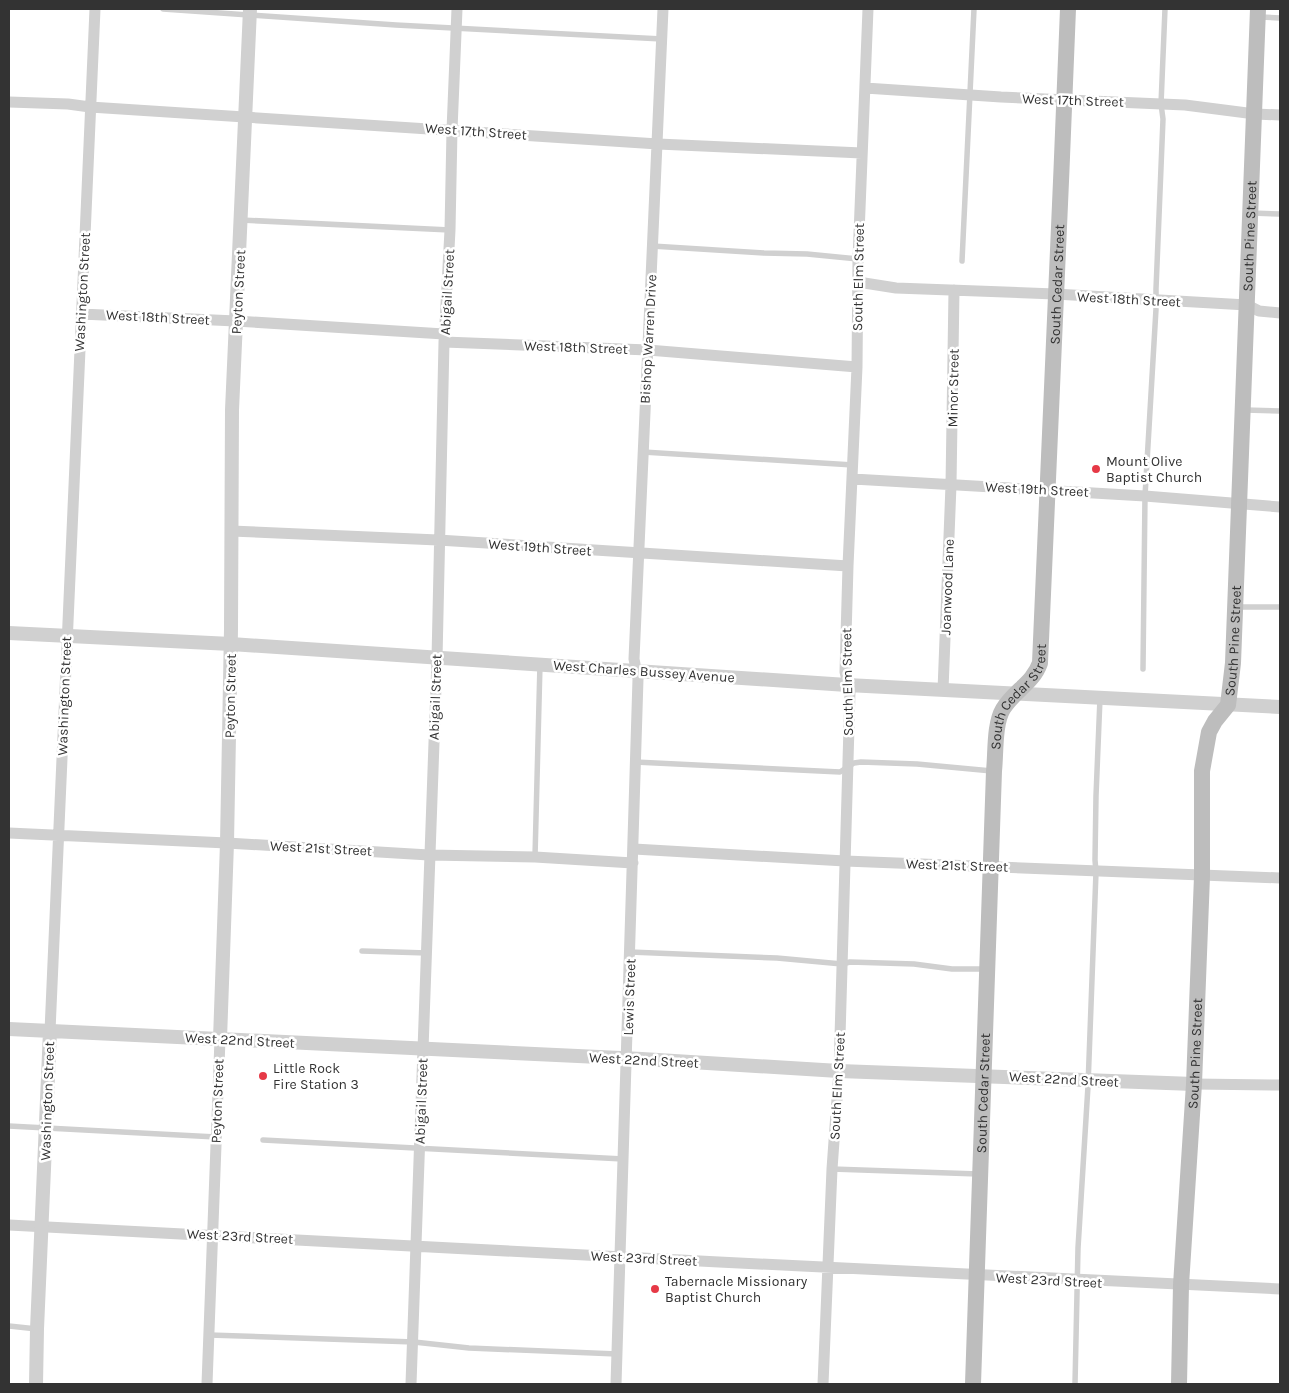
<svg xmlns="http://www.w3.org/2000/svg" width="1289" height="1393" viewBox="0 0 1289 1393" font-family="Karla,sans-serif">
<rect width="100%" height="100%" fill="#fff"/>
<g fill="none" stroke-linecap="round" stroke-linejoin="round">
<path stroke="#d0d0d0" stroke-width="5.5" d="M163 9 396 25 662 39
M1260 17 1280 18
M1251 213 1280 214
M241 220 450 230
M652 246 764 253 807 254 858 259
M962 261 974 9
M1245 410 1280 411
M643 452 853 465
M1237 607H1280
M1143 669 1145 496 1156 309V289L1163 119 1161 104 1165 9
M635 762 840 772 854 763 861 762 917 764 992 771
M535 857 540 664
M362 951 427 953
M630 952 777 958 842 964 850 962 914 964 952 969H985
M9 1126 216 1137
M263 1140 623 1159
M832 1169 978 1174
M9 1326 37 1329
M209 1335 414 1342 469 1348 617 1354
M1075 1384 1078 1248 1088 1086 1096 872 1095 860 1096 796 1100 698"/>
<path stroke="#d0d0d0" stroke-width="11" d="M865 88 1001 97 1185 105 1255 114 1280 115
M9 102 68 104 90 107 658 144 862 153
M858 282 896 288 1055 294 1247 305 1259 311 1280 313
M81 314 236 321 444 334
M444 342 648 350 857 367
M853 479 1145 496 1280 507
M231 531 438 540 848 566
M943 690 951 485 954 290
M9 833 227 843 429 855 535 857 633 863
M634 849 845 861 1280 878
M50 1031 95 9
M1194 1084 1280 1085
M9 1225C433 1246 856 1271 1280 1289
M207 1384 220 1039
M411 1384 437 659 444 342 450 230 452 130 457 9
M616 1384 638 679 634 659 663 9
M823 1384 832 1169 839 1071 850 692 845 672 848 566 857 367 858 259 868 9"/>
<path stroke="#d0d0d0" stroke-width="14" d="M9 633 231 644 847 685 1280 707
M9 1029 642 1059 839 1071 1194 1084
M220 1039 227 843 231 629 232 410 250 9
M36 1384 37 1329 50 1031"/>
<g stroke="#bdbdbd" stroke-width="16">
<path id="s1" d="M973 1384 994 771C996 753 994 724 1003 709 1014 691 1033 683 1040 663 1051 445 1059 227 1068 9"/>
<path id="s2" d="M1179 1384 1181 1285 1194 1084 1202 876V771L1209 732 1215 721 1228 705 1233 663 1258 9"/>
</g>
</g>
<g fill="#e63946" stroke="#fff" stroke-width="2">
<circle cx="1096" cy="469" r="5"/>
<circle cx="263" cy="1076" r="5"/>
<circle cx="655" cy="1289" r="5"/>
</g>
<g text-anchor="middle" stroke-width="5" stroke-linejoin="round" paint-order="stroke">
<g font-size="14" fill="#333" stroke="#fff">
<text transform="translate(1073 100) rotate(2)" y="5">West 17th Street</text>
<text transform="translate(476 131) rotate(4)" y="5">West 17th Street</text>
<text dy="5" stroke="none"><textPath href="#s2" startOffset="1156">South Pine Street</textPath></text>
<text transform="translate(858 277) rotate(-89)" y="5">South Elm Street</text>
<text dy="5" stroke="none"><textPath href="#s1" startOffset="1115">South Cedar Street</textPath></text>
<text transform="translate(82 292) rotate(-87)" y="5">Washington Street</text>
<text transform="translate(238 292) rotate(-87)" y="5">Peyton Street</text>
<text transform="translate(447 292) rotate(-87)" y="5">Abigail Street</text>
<text transform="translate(1129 299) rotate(3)" y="5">West 18th Street</text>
<text transform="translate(158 317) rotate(3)" y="5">West 18th Street</text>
<text transform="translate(648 339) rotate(-87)" y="5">Bishop Warren Drive</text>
<text transform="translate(576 347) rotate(2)" y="5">West 18th Street</text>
<text transform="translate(953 388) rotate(-89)" y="5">Minor Street</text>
<text transform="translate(1037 489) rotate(3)" y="5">West 19th Street</text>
<text transform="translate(540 547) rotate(4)" y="5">West 19th Street</text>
<text transform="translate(947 587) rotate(-88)" y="5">Joanwood Lane</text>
<text dy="5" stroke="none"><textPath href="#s2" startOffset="751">South Pine Street</textPath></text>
<text transform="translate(644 671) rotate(4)" y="5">West Charles Bussey Avenue</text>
<text transform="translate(847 682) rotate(-91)" y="5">South Elm Street</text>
<text transform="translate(64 696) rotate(-88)" y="5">Washington Street</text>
<text transform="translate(230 696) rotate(-89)" y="5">Peyton Street</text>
<text dy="5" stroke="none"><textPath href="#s1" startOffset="695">South Cedar Street</textPath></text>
<text transform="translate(435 697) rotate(-88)" y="5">Abigail Street</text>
<text transform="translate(321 848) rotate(3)" y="5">West 21st Street</text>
<text transform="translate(957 865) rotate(2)" y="5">West 21st Street</text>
<text transform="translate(629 997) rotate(-88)" y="5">Lewis Street</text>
<text transform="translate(240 1040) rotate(3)" y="5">West 22nd Street</text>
<text dy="5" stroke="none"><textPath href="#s2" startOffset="331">South Pine Street</textPath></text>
<text transform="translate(644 1060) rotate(3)" y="5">West 22nd Street</text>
<text transform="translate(1064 1079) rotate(3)" y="5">West 22nd Street</text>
<text transform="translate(837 1086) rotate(-87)" y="5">South Elm Street</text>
<text dy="5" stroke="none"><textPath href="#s1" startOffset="291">South Cedar Street</textPath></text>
<text transform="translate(47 1101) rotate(-88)" y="5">Washington Street</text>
<text transform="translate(217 1101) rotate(-88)" y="5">Peyton Street</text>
<text transform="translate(421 1101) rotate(-88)" y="5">Abigail Street</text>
<text transform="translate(240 1236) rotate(3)" y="5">West 23rd Street</text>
<text transform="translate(644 1258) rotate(3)" y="5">West 23rd Street</text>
<text transform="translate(1049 1280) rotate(3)" y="5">West 23rd Street</text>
</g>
<g font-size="14" fill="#333" stroke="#fff" text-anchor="start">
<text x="1106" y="466">Mount Olive<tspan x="1106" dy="16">Baptist Church</tspan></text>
<text x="273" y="1073">Little Rock<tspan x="273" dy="16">Fire Station 3</tspan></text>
<text x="665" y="1286">Tabernacle Missionary<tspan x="665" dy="16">Baptist Church</tspan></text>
</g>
</g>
<rect width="1289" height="1393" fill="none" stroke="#333333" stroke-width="20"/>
</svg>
